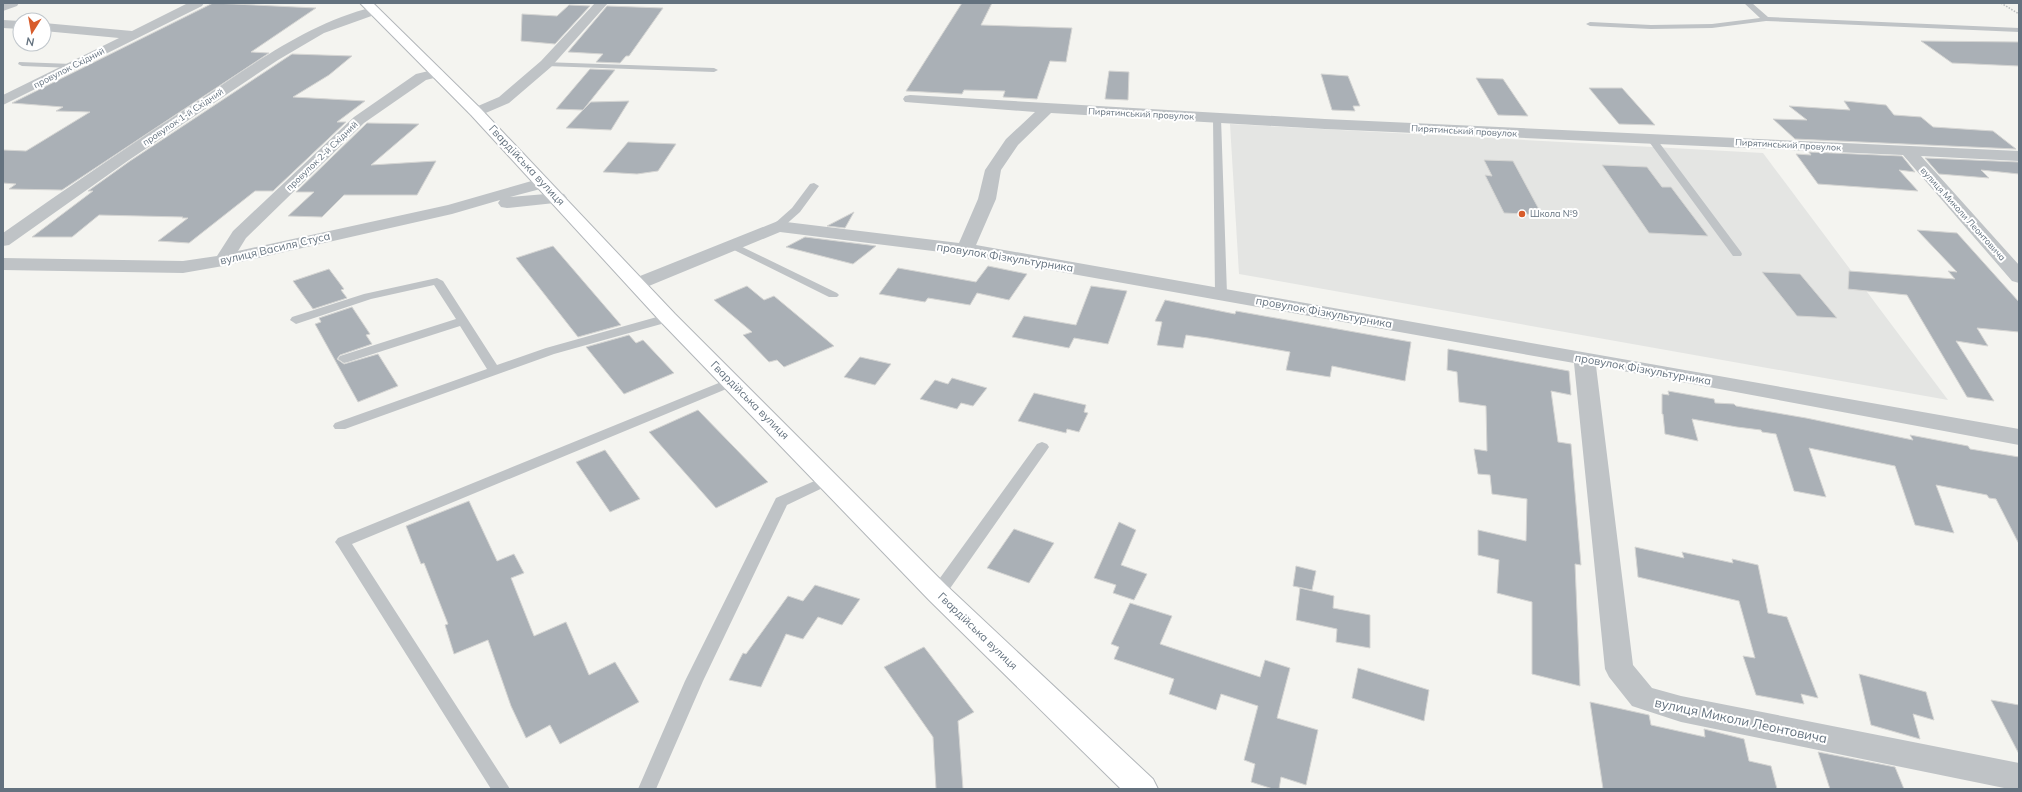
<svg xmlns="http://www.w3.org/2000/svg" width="2022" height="792" viewBox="0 0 2022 792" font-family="Mulish,sans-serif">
<rect width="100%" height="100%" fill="#f4f4f0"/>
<path fill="#e4e5e3" d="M1230 124 1763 153 1948 400 1239 274Z"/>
<path fill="#aab0b6" stroke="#d5d5d3" d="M213 3 316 8 251 52 269 53 62 190 9 189 16 184 3 183V150L26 151 90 112 56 111 63 107 12 103Z
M962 3H992L981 25 1072 28 1066 62 1050 61 1037 99 1003 97 1005 91 964 90 962 94 906 91Z
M569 5 590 6 555 44 521 41 522 14 557 16Z
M607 6 663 8 629 56H626L620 63 596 62 603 54 568 52Z
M1921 41 2019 42V66L1952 63Z
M292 54 352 56 329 75 293 97 365 101 337 122H346L273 191H255L189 243 158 241 188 218H182L183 217 99 215 72 237H32L93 191H88L130 161Z
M590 69 615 70 583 110 591 102 629 101 611 130 566 128 583 110 556 109Z
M1109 71 1129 72 1128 100 1105 99Z
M1321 74 1348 76 1360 106H1353L1355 111 1332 110Z
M1476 78 1503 79 1528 116 1498 115Z
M1589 88H1622L1655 125 1619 124Z
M1844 101 1886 105 1894 115 1921 117 1933 127 1993 131 2016 149 1795 139 1773 119 1807 120 1789 106 1850 110Z
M367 123 419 124 371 165 436 161 417 195H344L322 217 288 216 314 192H296Z
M628 142 676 144 658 171 637 174 603 172Z
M1809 152 1902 156 1915 172 1899 170 1918 191 1818 184 1796 154 1811 155Z
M1925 158 2019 162V174L1981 170 1989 178 1939 174Z
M1484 160 1513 161 1542 215 1504 213 1485 175 1492 176Z
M1602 165 1647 167 1662 187H1671L1708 236 1649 233Z
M854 212 845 228 827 226Z
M1917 230 1957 233 2019 302V332L1977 328 1988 346 1956 341 1994 401 1967 397 1907 295 1848 289 1849 271 1955 279 1948 271 1957 272Z
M805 237 869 245 876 246 853 264 786 247Z
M553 246 621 325 578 337 516 258Z
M988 266 1027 274 1009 300 977 293 970 305 928 298 925 302 879 294 898 268 976 282Z
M329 269 344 289 341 290 347 298 313 309 293 281Z
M1762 272 1800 274 1837 318 1797 316Z
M747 286 764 300 774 296 834 346 784 367 777 360 769 362 743 335 752 332 714 300Z
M1091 286 1127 291 1108 344 1074 338 1069 348 1012 337 1024 316 1076 325Z
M1165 300 1235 314 1236 311 1411 342 1405 381 1332 366 1330 377 1286 370 1290 352 1208 338 1186 335 1183 348 1157 345 1162 322 1155 321Z
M352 307 370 334 366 335 372 344 340 355 337 359 344 364 378 354 398 386 358 402 315 324 321 322 319 318Z
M629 335 636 343 643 340 674 373 624 394 586 347Z
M1448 349 1569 371 1571 395 1551 391 1558 442 1571 444 1581 565 1575 564 1580 686 1532 674V602L1497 593 1499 560 1478 555V530L1526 541 1527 499 1492 494 1490 475 1478 474 1474 449 1487 451 1486 406 1459 402 1457 372 1447 370Z
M860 357 891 364 875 385 844 377Z
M952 378 987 388 973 406 961 403 957 409 920 399 935 380 948 384Z
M1668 391 1714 399 1715 403 1734 404 1736 406 1806 418 1913 440 1910 435 1968 446 1970 449 2019 457V544L1996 499 1989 498 1987 495 1936 485 1954 533 1915 525 1895 466 1809 448 1826 497 1794 491 1776 434 1762 432 1761 430 1737 427 1692 419 1698 441 1665 434 1663 414H1662V394L1669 395Z
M1034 393 1086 405 1084 412 1088 413 1079 432 1067 429 1066 433 1018 421Z
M698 410 768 482 716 508 649 432Z
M605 450 640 499 610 512 576 462Z
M469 501 497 561 514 554 524 573 511 578 534 636 566 622 589 675 615 662 639 702 560 744 550 725 526 738 511 706 488 640 454 654 445 625 448 624 424 563 421 564 406 526Z
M1119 522 1136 530 1121 565 1147 574 1134 600 1113 593 1116 585 1094 578Z
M1014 529 1054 543 1029 583 987 568Z
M1635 547 1684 558 1682 552 1733 563 1732 559 1758 565 1768 613 1787 617 1818 698 1801 694 1804 704 1756 695 1743 656 1755 658 1739 601 1638 577Z
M1296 566 1316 571 1312 590 1293 586Z
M815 585 860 599 842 625 818 617 803 639 786 634 761 687 729 680 743 653 746 654 788 596 803 601Z
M1300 588 1334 596 1333 608 1370 615V648L1336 642 1337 629 1296 620Z
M1130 603 1172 616 1160 644 1260 677 1265 660 1290 668 1277 718 1318 730 1306 785 1281 777 1279 789H1273L1251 782 1255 764 1244 760 1258 706 1221 694 1216 710 1169 694 1174 679 1114 659 1119 647 1111 644Z
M924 647 974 712 958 721 963 789H936L933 737 884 667Z
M1358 668 1429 690 1424 721 1352 698Z
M1859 674 1926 692 1934 720 1913 714 1920 739 1871 725Z
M1991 700 2019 705V754Z
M1590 702 1649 715 1651 725 1705 737 1704 729 1744 739 1749 761 1771 766 1777 789H1603Z
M1818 752 1895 767 1904 789H1830Z"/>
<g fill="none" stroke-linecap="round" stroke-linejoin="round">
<defs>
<path id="secondary" d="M360 3H373L481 109 675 314 947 586 1153 779 1158 789H1121L929 600 661 322 471 115Z"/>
</defs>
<use href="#secondary" stroke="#b2b6ba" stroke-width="2"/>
<path stroke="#b9bbbd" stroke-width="1.5" stroke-dasharray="1.5 1.5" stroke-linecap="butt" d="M2001 3 2019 14"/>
<path fill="#bfc3c6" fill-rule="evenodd" d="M1744 3H1752L1768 17 2019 28V32L1766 21 1712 28 1651 29 1590 26 1586 24 1590 22 1651 25 1712 24 1760 18Z
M19 62 72 64 76 66 72 68 22 66 18 64Z
M543 62 714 68 718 70 714 72 546 66 542 64Z
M1217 115 1221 118 1227 294 1221 297 1215 294 1213 118Z
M1652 136 1655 137 1741 252 1742 254 1741 256H1733L1647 139Z
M814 183 819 186 800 212 782 228H774L773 226 774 224 792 208 810 184Z
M732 242 837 293 839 295 837 297H829L728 247 727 245 728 243Z
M437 278 443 281 497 365 546 348 664 315 668 314 674 318 672 321 554 354 345 429H335L333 426 335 423 487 369 460 326 348 362 344 363 338 359 340 356 456 319 434 285 371 299 296 324 290 320 292 317 364 294Z
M731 378 736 379 737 382 736 385 352 544 510 789H491L338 546 335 542 338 538Z
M1042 442 1047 444 1049 447 1047 450 944 597 938 599 932 597 930 593 932 589 1037 444Z
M828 475 833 477 835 480 833 483 787 505 703 681 656 789H638L685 681 776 498Z"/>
<path fill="#bfc3c6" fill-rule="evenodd" d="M3 3H19L17 6 3 11Z
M188 3H204L202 6 3 105V95L119 38 44 31V23L132 31Z
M595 3H608L551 67 509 103 481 115H471L468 112 471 109 499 97 541 61Z
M373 7 379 11 377 14 324 33 278 60 129 160 9 245 3 246V233C68 187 134 142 201 99 255 63 309 23 373 7Z
M3 20 20 21V29L3 28Z
M437 69 442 70 444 73 442 76 426 80 364 123 246 238 238 251 448 205 542 178 548 179 550 183 548 187 510 197 558 193 564 194 567 198 564 202 507 208 501 207 498 203 500 200 452 214 223 266 183 273 3 270V258L183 261 217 256 233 231 354 117 416 74Z
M910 95 1325 119 2019 151V161L1921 156 2019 265V283L2012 281 1903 155 1325 129 1051 113 1018 145 1001 170 996 199 976 245 2019 429V445L1596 366 1633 665 1652 688 1681 696 2019 763V789H2009L1681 722 1632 706 1609 677 1605 669 1574 363 965 255 780 232 644 288 637 290 630 288 627 284 630 280 778 221 959 243 978 199 985 170 1006 139 1035 112 905 102 903 99 905 96Z"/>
<use href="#secondary" fill="#fff" fill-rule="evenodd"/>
</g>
<circle fill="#d85c2b" stroke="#fff" stroke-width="1.5" cx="1522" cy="214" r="4"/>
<g text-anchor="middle" stroke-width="4" stroke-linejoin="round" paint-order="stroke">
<g font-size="9" fill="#64727f" stroke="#fff">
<text transform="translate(69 68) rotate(-27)" y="3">провулок Східний</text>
<text transform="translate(1141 114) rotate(3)" y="3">Пирятинський провулок</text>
<text transform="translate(183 117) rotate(-34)" y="3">провулок 1-й Східний</text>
<text transform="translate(1464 131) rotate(3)" y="3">Пирятинський провулок</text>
<text transform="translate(1788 145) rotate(3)" y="3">Пирятинський провулок</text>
<text transform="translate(322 156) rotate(-44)" y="3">провулок 2-й Східний</text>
<text transform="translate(1963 214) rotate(48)" y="3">вулиця Миколи Леонтовича</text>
</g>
<g font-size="9" fill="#64727f" stroke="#fff" text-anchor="start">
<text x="1530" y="217">Школа №9</text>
</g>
<g font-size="11" fill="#64727f" stroke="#fff">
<text transform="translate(527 165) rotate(47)" y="4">Гвардійська вулиця</text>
<text transform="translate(275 248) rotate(-13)" y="4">вулиця Василя Стуса</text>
<text transform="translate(1005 257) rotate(9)" y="4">провулок Фізкультурника</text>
<text transform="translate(1324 312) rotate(10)" y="4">провулок Фізкультурника</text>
<text transform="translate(1643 369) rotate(10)" y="4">провулок Фізкультурника</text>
<text transform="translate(750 400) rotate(45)" y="4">Гвардійська вулиця</text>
<text transform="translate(978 631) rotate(44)" y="4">Гвардійська вулиця</text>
</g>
<g font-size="13" fill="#64727f" stroke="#fff">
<text transform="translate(1741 720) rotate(12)" y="5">вулиця Миколи Леонтовича</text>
</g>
</g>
<rect width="2022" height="792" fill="none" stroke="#64727f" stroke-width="8"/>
<g transform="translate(32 32) rotate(191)"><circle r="19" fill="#ffffff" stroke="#c1c7cc"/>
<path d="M0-3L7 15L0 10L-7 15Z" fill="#d85c2b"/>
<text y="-6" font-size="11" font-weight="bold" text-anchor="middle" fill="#64727f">N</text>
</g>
</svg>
